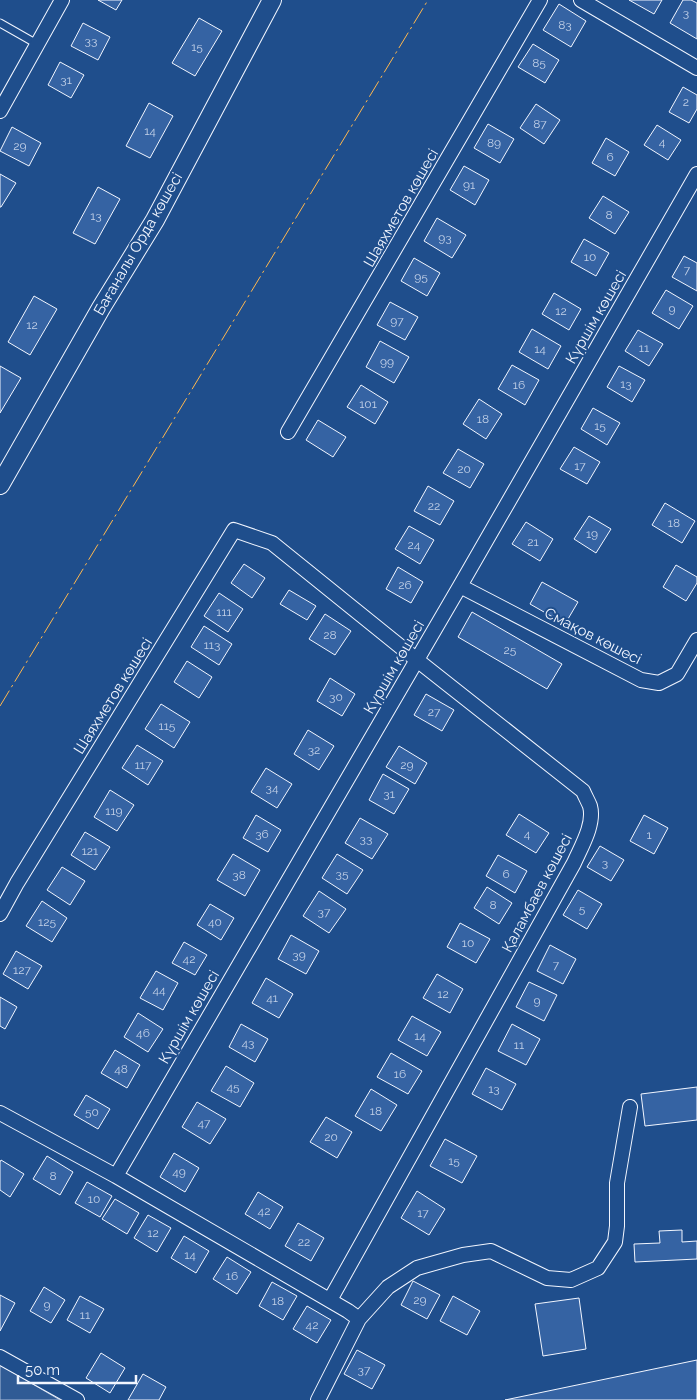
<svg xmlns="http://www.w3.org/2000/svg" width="697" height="1400" viewBox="0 0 697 1400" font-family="Raleway,sans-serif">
<rect width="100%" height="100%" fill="#1f4e8c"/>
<path fill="#305b95" stroke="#a8bbd7" d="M0 1365 60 1400H0Z"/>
<path fill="#3563a3" stroke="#f2f6ff" d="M98 0H122L116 10Z
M629 0H662L654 14Z
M683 0H691L697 3V39L670 23Z
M559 4 586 21 571 47 543 30Z
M199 18 222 31 195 76 172 63Z
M83 23 110 37 98 60 71 46Z
M533 44 559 60 545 83 518 67Z
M60 62 84 75 71 98 48 85Z
M683 87 697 95V109L689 123 669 112Z
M149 103 173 116 150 158 126 146Z
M536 104 560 120 544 144 520 128Z
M488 124 514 139 500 163 474 148Z
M657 125 681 140 668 160 644 145Z
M12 127 41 143 29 166 0 151Z
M606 138 629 152 615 176 592 163Z
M464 166 489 180 475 205 450 190Z
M0 174 16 183 1 207H0Z
M98 187 120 199 95 244 73 233Z
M603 196 629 212 615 234 589 218Z
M437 218 466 235 452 258 424 241Z
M584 239 609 253 596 276 571 262Z
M684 256 697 263V291L672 277Z
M414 258 440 273 427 296 401 281Z
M666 290 693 306 679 329 652 313Z
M554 293 581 309 569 330 542 314Z
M34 296 57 309 30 355 8 342Z
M390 302 418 317 405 340 377 325Z
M532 329 561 346 548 369 519 352Z
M638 330 663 344 649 366 625 351Z
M380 341 409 357 394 383 366 367Z
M512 365 539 380 525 405 498 389Z
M0 366 21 378 0 413Z
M619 366 645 380 632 402 607 387Z
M361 385 388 402 375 424 347 407Z
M479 399 502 414 486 439 463 424Z
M593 408 620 423 607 445 581 429Z
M318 420 346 437 333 457 306 440Z
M574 447 600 462 587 484 560 469Z
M458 449 484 464 470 488 443 473Z
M428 486 454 501 440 525 414 511Z
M665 503 695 521 682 543 652 525Z
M589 516 611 529 596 553 574 539Z
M526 522 553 539 540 561 512 544Z
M409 526 434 540 420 564 395 549Z
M244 564 265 578 252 598 231 583Z
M676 565 697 577V583L686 601 663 587Z
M398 567 423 582 411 603 386 589Z
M542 582 578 602 565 624 530 604Z
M289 590 316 606 307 620 280 604Z
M219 593 243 609 228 632 204 616Z
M472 612 562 664 547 689 458 637Z
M325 614 351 631 335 655 309 639Z
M204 626 232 644 219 665 191 647Z
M187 661 212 677 199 698 174 682Z
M330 678 355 694 342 716 317 701Z
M426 694 454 710 442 731 414 715Z
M161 704 190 722 174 748 145 729Z
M308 730 334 746 319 770 294 754Z
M137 745 163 761 148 785 122 768Z
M399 746 427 763 415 784 386 767Z
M266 768 292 784 277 808 251 792Z
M383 774 409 789 394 814 369 800Z
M110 790 134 805 117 831 94 817Z
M519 814 549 833 536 853 506 835Z
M256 815 281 830 268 852 243 838Z
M644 815 668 828 654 854 630 841Z
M360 818 388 834 372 859 345 843Z
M85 832 110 847 95 870 71 855Z
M600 846 624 860 611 881 587 867Z
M233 854 260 870 245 896 217 880Z
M337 854 363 870 347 894 322 878Z
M498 855 527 871 515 893 486 876Z
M62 867 85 881 70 905 47 890Z
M487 887 512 903 499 924 474 908Z
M578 890 602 904 587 929 563 915Z
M319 891 346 909 329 933 303 916Z
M42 901 67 918 52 942 26 926Z
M210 904 234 918 221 940 197 925Z
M460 923 490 939 476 963 447 947Z
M291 935 319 951 306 974 278 959Z
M184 942 207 955 195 975 172 963Z
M550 945 576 959 563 984 537 971Z
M16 951 42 966 28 989 3 974Z
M156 971 178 983 163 1010 140 998Z
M437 974 463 989 450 1013 423 998Z
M266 978 293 994 279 1018 252 1003Z
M529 982 557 995 544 1021 516 1007Z
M0 997 17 1007 5 1029 0 1026Z
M138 1013 163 1029 148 1052 124 1037Z
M412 1016 441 1032 427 1056 398 1040Z
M241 1024 268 1039 255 1062 229 1047Z
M512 1024 540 1039 526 1065 498 1051Z
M115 1050 140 1065 127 1088 101 1073Z
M391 1053 422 1071 408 1094 377 1077Z
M226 1066 254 1083 240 1107 211 1091Z
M486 1068 516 1084 502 1110 472 1094Z
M697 1087V1120L645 1126 641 1094Z
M371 1089 397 1105 381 1131 355 1116Z
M86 1095 110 1109 98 1129 74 1115Z
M197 1102 226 1119 210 1144 182 1127Z
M326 1117 352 1132 337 1158 310 1142Z
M445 1139 477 1156 462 1183 430 1166Z
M174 1153 199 1168 185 1192 160 1177Z
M47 1156 73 1172 60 1195 33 1179Z
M1 1160 24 1174 10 1197 0 1190V1162Z
M87 1182 112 1196 100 1217 75 1203Z
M417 1191 445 1209 429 1235 401 1218Z
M258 1192 283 1207 270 1229 245 1214Z
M115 1199 139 1213 127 1234 102 1219Z
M148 1215 171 1228 157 1252 134 1238Z
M298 1223 324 1238 311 1261 285 1246Z
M682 1230V1242L697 1241V1259L635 1262 634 1244 660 1243 659 1231Z
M184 1236 209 1251 196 1273 171 1258Z
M227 1257 251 1272 237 1294 213 1279Z
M413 1281 440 1295 427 1319 401 1305Z
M272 1282 297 1296 283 1320 259 1306Z
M44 1287 65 1300 51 1323 30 1311Z
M0 1295 15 1303 0 1331Z
M80 1296 104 1309 90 1333 67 1320Z
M453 1296 480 1311 467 1335 440 1321Z
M579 1298 586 1349 543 1356 535 1304Z
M307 1306 331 1320 317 1343 293 1329Z
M357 1350 385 1365 372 1389 344 1374Z
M101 1353 125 1368 110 1393 86 1378Z
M697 1360V1400H505Z
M143 1374 166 1387 159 1400H128Z"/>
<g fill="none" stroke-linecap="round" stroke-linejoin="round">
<defs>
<path id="service" d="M0 23 37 44"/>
<path id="minor" d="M581 0 697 68
M0 111 62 0
M288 432 540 0
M460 586 641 680 659 683 677 674 697 640
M0 914 17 883 234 530 272 543 417 660 583 791C585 796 588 801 590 806 595 824 581 847 574 863L330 1300
M0 1113 116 1176 348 1311 359 1319 318 1400
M116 1176 460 586 697 174
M359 1319 388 1287 417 1268 463 1255 491 1251 547 1278 571 1280 598 1268 615 1242 617 1226V1183L630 1107
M0 1357 77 1400"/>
<path id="tertiary" d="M0 485 101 308 155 220 272 0"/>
</defs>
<use href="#service" stroke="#f2f6ff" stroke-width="9"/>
<use href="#minor" stroke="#f2f6ff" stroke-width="16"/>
<use href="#tertiary" stroke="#f2f6ff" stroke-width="20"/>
<use href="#service" stroke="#1f4e8c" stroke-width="7"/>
<use href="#minor" stroke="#1f4e8c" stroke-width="14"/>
<use href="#tertiary" stroke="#1f4e8c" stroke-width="18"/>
<path stroke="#ffb74d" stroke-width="1" stroke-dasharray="18 4 2.5 4" stroke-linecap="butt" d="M0 706 428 0"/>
</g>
<g text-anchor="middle" stroke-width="4" stroke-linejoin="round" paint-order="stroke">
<g font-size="12" fill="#c3d1e8">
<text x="686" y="17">3</text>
<text x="565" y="29">83</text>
<text x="91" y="45">33</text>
<text x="197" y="51">15</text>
<text x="539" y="67">85</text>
<text x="66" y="84">31</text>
<text x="686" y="106">2</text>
<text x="540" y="128">87</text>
<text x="150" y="135">14</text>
<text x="662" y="146">4</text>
<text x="494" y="147">89</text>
<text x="20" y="150">29</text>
<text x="610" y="161">6</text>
<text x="469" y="189">91</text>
<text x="609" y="219">8</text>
<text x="96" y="220">13</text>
<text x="445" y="242">93</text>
<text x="590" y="261">10</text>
<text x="687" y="274">7</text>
<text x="421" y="281">95</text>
<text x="672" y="313">9</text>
<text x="561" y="315">12</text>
<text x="397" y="325">97</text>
<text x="32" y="329">12</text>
<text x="644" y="352">11</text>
<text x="540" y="353">14</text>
<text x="387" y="366">99</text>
<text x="626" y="388">13</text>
<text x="519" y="389">16</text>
<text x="368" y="408">101</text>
<text x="483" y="423">18</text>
<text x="600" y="430">15</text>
<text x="580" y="470">17</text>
<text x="464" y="473">20</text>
<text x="434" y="510">22</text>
<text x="674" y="527">18</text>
<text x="592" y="538">19</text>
<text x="533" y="546">21</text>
<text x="414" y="549">24</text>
<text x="405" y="589">26</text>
<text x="224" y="616">111</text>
<text x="330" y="639">28</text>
<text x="212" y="649">113</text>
<text x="510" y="654">25</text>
<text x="336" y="701">30</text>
<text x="434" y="716">27</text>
<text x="167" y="730">115</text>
<text x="314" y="754">32</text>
<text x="143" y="769">117</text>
<text x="407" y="769">29</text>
<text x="272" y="792">34</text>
<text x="389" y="798">31</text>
<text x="114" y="815">119</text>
<text x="262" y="838">36</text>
<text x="527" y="838">4</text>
<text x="649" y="839">1</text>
<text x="366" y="843">33</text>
<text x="90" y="855">121</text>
<text x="605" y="867">3</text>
<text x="342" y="878">35</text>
<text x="506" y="878">6</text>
<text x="239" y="879">38</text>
<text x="493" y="909">8</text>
<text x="582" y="913">5</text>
<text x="324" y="916">37</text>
<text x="47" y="926">125</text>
<text x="215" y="926">40</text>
<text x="468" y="947">10</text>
<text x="299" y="959">39</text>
<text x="189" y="963">42</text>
<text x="556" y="969">7</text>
<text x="22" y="974">127</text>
<text x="159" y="994">44</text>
<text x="443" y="998">12</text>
<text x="272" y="1002">41</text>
<text x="537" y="1005">9</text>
<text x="143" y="1037">46</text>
<text x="420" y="1040">14</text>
<text x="248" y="1047">43</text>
<text x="519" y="1049">11</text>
<text x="121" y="1073">48</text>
<text x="400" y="1078">16</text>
<text x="233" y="1091">45</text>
<text x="494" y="1093">13</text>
<text x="376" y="1115">18</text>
<text x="92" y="1116">50</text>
<text x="204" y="1127">47</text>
<text x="331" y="1141">20</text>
<text x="454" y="1165">15</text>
<text x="179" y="1176">49</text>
<text x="53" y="1180">8</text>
<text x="94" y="1203">10</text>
<text x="264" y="1215">42</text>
<text x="423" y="1217">17</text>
<text x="153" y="1237">12</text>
<text x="304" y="1246">22</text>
<text x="190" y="1259">14</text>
<text x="232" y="1280">16</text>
<text x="420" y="1304">29</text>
<text x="278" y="1305">18</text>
<text x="47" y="1309">9</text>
<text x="85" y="1319">11</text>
<text x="312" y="1329">42</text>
<text x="364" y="1374">37</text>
</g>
<g font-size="15" fill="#f2f6ff" stroke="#1f4e8c">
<text transform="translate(401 208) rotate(-60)" y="5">Шаяхметов көшесі</text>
<text transform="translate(138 244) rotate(-60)" y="5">Бағаналы Орда көшесі</text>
<text transform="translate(596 317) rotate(-60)" y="5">Күршім көшесі</text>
<text transform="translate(593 636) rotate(27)" y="5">Смақов көшесі</text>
<text transform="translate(394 667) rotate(-60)" y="5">Күршім көшесі</text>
<text transform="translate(113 696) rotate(-58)" y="5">Шаяхметов көшесі</text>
<text transform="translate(537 893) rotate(-62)" y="5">Қаламбаев көшесі</text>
<text transform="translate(189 1017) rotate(-60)" y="5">Күршім көшесі</text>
</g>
</g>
<path d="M18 1375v8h118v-8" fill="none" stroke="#f2f6ff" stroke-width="2.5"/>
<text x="25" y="1375" font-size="15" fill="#f2f6ff" stroke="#1f4e8c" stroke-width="4" paint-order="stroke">50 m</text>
</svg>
